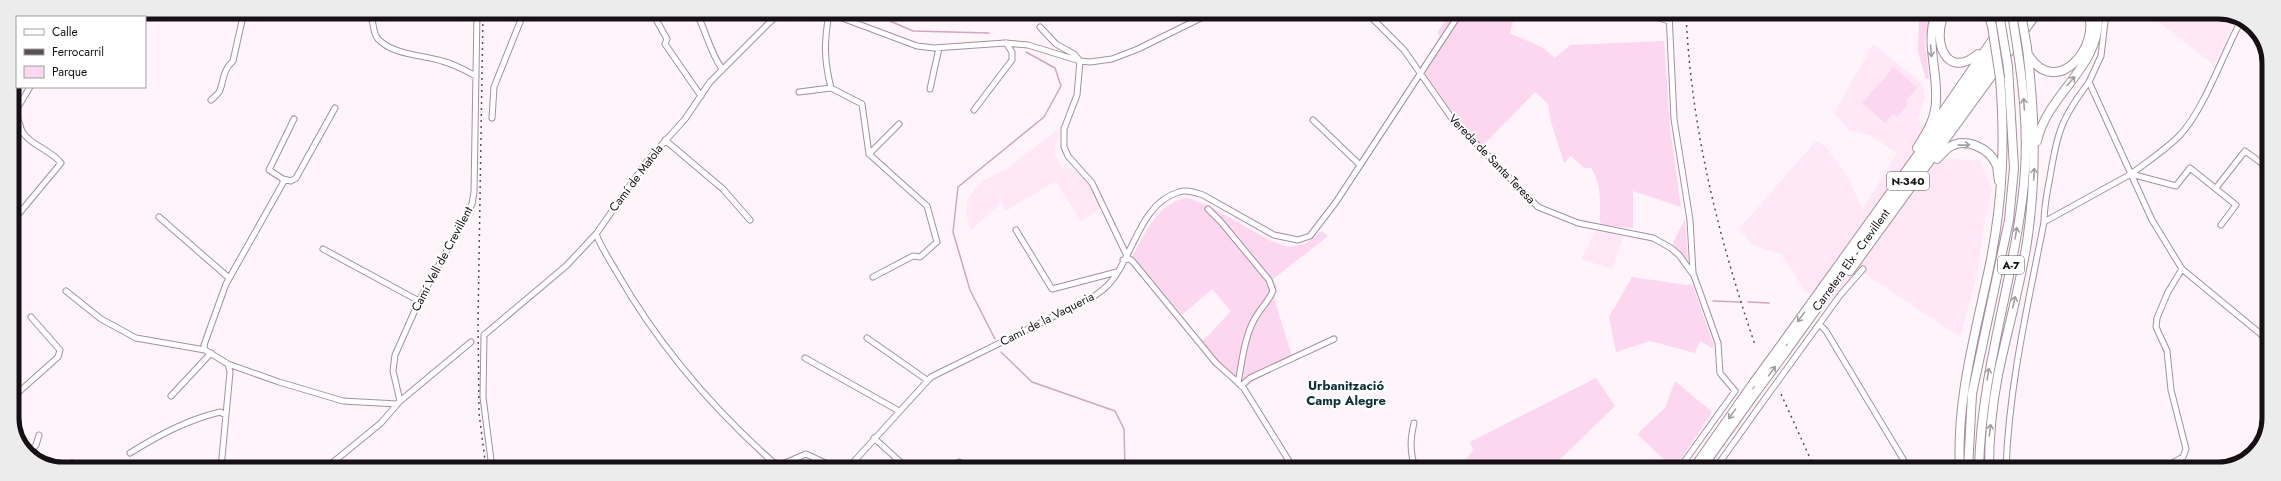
<svg xmlns="http://www.w3.org/2000/svg" width="2281" height="481" viewBox="0 0 2281 481" font-family="Jost,sans-serif">
<rect width="100%" height="100%" fill="#fef4fa"/>
<path fill="#ffe7f6" d="M2147 13H2227L2236 18 2214 65Z
M1873 44 1923 84 1925 97 1918 120 1947 159 1980 160 1992 189 1984 225 1977 275 1960 337 1858 269 1829 304 1805 291 1781 254 1753 245 1739 229 1816 141 1825 146 1847 175 1862 209 1897 154 1896 152 1871 136 1849 130 1834 113Z
M1056 131 1061 132 1055 145V156L1063 168H1072L1079 174 1090 188 1101 208 1081 221 1055 181 1006 211 1001 203 971 230 966 215 968 199 975 189 983 181 1008 168Z
M1600 231 1623 237 1612 269 1581 259 1595 232Z"/>
<path fill="#fcd7ef" d="M1444 13H1515L1510 33 1543 48 1555 58 1570 45 1664 41 1670 129 1681 207 1633 191V228L1603 225 1600 222C1600 203 1602 184 1591 168H1584L1571 156 1564 163 1551 122 1548 104 1535 92 1485 143V148L1480 144 1447 108 1421 67 1440 36 1437 33 1447 18Z
M1919 13H1932L1925 41 1929 79H1926L1918 52Z
M1894 67 1917 88 1905 102 1908 104 1897 117 1893 114 1885 123 1862 103Z
M1188 198 1207 205 1269 240 1288 247 1305 244 1322 231 1328 236 1273 279 1277 287 1274 298 1292 356 1246 387 1218 361 1202 342 1231 311 1212 289 1182 315 1132 257C1146 232 1157 202 1188 198Z
M1685 219 1688 262 1673 243Z
M1632 277 1686 285 1692 284 1714 346 1712 348 1700 341 1695 353 1650 341 1616 352 1609 317Z
M1596 378 1615 406 1550 469 1464 468 1465 461 1473 450 1470 442Z
M1675 381 1712 412 1674 469 1638 435 1641 430 1665 408Z"/>
<g fill="none" stroke-linecap="round" stroke-linejoin="round">
<path stroke="#d0a6c1" stroke-width="1.5" d="M887 12 890 21 913 31 989 33
M1713 301 1741 302
M1748 302 1769 303
M995 339 970 290 953 232 958 187 1044 117 1061 86 1055 68 1026 52
M1001 352 1032 382 1115 411 1124 429 1125 469"/>
<defs>
<path id="minor" d="M367 12C376 20 371 31 378 39 393 55 423 55 442 61 454 64 465 70 476 76
M696 12C706 31 710 52 722 69
M826 12 917 46 934 48 1005 43 1028 45 1080 61 1090 62 1112 59 1138 49 1211 13
M1367 13 1404 50 1453 120 1538 207 1578 223 1653 238 1671 248 1679 255 1692 273
M1644 13 1669 21
M1669 13 1674 119 1690 220 1693 273 1718 343 1720 373 1735 391 1679 469
M2106 13 2101 56 2089 82 2131 174
M653 14 667 39 665 44 701 96
M829 14C824 42 824 60 831 88L862 104 869 154 927 206 937 242 920 257 913 256 873 277
M75 17 78 12
M1040 27 1056 44 1074 54 1080 61 1077 95 1064 129V147L1068 156 1092 183 1126 254
M930 89 939 48
M799 92 831 88
M211 100C214 97 219 94 220 90 224 79 223 70 233 61L244 12
M974 110 1012 60V52L1006 43
M12 114C23 123 18 125 23 133 32 146 51 150 61 163L12 222
M12 117 30 87
M492 118 494 87 524 12
M1313 120 1360 165
M665 140 723 189 750 220
M869 154 899 124
M2131 174C2148 161 2167 149 2181 134 2205 107 2223 54 2241 21
M2131 174 2176 186 2190 168 2236 205 2221 225
M283 179 291 181 296 178 335 108
M2216 188 2245 151 2267 167
M1208 209 1221 222 1269 280 1273 291C1268 302 1260 309 1254 320 1244 339 1242 362 1238 383
M159 217 229 278
M2044 222C2044 207 2047 192 2050 177 2057 133 2061 119 2089 82
M1016 230 1052 289 1117 272
M596 234C601 247 609 259 616 271 657 343 711 407 773 462L780 465 806 454 836 468
M323 249 419 301
M1123 260 1130 259 1134 263 1216 363 1243 387 1294 469
M2182 269 2268 340
M66 291 101 319 136 338 205 350
M1819 324 1826 331 1909 469
M867 338 927 380
M805 358 899 411
M1791 363 1841 294 1863 269
M228 364 279 382 343 401 397 404
M1241 386 1250 378 1334 339
M171 396 211 353
M12 398 58 357 60 350 31 317
M400 401 471 342
M1414 423C1410 440 1410 451 1415 469
M874 438 907 468
M130 453C159 435 187 420 220 412L226 415
M28 454 36 445 39 435
M68 468 72 463
M221 468 230 372 228 364 205 350 204 345 226 284 283 183V179L269 170 294 119
M326 468 381 423 400 401 393 371 395 355 420 299 464 220 472 204 474 192 477 12
M492 468 483 397 484 335 566 266 582 249 596 234 648 160 685 119 710 82 780 12
M848 468 931 377 1093 297C1097 294 1103 290 1107 286 1133 260 1139 203 1179 192 1186 189 1196 193 1203 195L1274 235 1298 240 1310 236 1336 202 1460 13
M951 468 959 462 966 468
M1715 469 1759 407
M2006 469C2009 385 2028 304 2044 222L2131 174 2152 220 2182 269 2168 292 2157 318 2156 327 2167 351 2171 390 2186 449 2183 457 2162 469"/>
<path id="highway" d="M1945 13C1931 40 1946 81 1978 54
M1988 13 1992 26
M2029 56C2057 99 2101 46 2088 13
M1933 126 2011 13
M2037 141C2048 92 2102 67 2098 13
M1917 148C1926 134 1936 118 1936 101 1938 70 1925 43 1936 13
M1937 159C1940 156 1944 151 1948 148 1965 136 1990 148 1997 166 1998 171 1998 177 1999 181
M1850 271 2037 13
M1784 341 2016 18
M1787 350 2029 13
M1693 469 1754 382
M1701 469 1756 392
M1960 469C1956 397 1977 329 1991 259 2003 196 2005 141 2000 78
M1968 469 1972 394 2009 220 2014 168 2008 67
M1979 469C1981 372 2014 280 2024 184 2028 143 2025 100 2019 59
M1989 469C1989 438 1992 406 1998 375 2007 331 2020 287 2027 242 2037 174 2035 116 2027 48"/>
</defs>
<use href="#minor" stroke="#a5909e" stroke-width="7"/>
<use href="#highway" stroke="#a5909e" stroke-width="10"/>
<use href="#minor" stroke="#fff" stroke-width="5"/>
<use href="#highway" stroke="#fff" stroke-width="8"/>
<path stroke="#595156" stroke-width="1.5" stroke-dasharray="2 4" stroke-linecap="butt" d="M483 12 478 322 479 413 486 468
M1686 13C1691 129 1718 235 1755 345
M1781 394 1815 469"/>
<defs>
<path id="minor-bridge" d="M1759 407 1791 363"/>
<path id="highway-bridge" d="M1999 13 2008 67
M2012 13 2019 59
M2021 13 2027 48
M1992 26 2000 78
M1754 382 1784 341
M1756 392 1787 350"/>
</defs>
<use href="#minor-bridge" stroke="#a5909e" stroke-width="7" stroke-linecap="butt"/>
<use href="#highway-bridge" stroke="#a5909e" stroke-width="10" stroke-linecap="butt"/>
<use href="#minor-bridge" stroke="#fff" stroke-width="5"/>
<use href="#highway-bridge" stroke="#fff" stroke-width="8"/>
</g>
<defs><path id="oneway-shaft" d="M-6 0H5M1.5-3L5.5 0L1.5 3" fill="none" stroke-width="1.6" stroke-linecap="round" stroke-linejoin="round"/></defs>
<g stroke="#a29fa1">
<use href="#oneway-shaft" transform="translate(1931 51) rotate(86)"/>
<use href="#oneway-shaft" transform="translate(2071 81) rotate(-49)"/>
<use href="#oneway-shaft" transform="translate(2024 104) rotate(-94)"/>
<use href="#oneway-shaft" transform="translate(1964 145) rotate(-1)"/>
<use href="#oneway-shaft" transform="translate(2034 174) rotate(-87)"/>
<use href="#oneway-shaft" transform="translate(2016 233) rotate(-81)"/>
<use href="#oneway-shaft" transform="translate(2014 302) rotate(-78)"/>
<use href="#oneway-shaft" transform="translate(1801 317) rotate(126)"/>
<use href="#oneway-shaft" transform="translate(1772 371) rotate(-54)"/>
<use href="#oneway-shaft" transform="translate(1988 374) rotate(-81)"/>
<use href="#oneway-shaft" transform="translate(1732 414) rotate(126)"/>
<use href="#oneway-shaft" transform="translate(1990 430) rotate(-83)"/>
</g>
<g text-anchor="middle" stroke-width="4" stroke-linejoin="round" paint-order="stroke">
<g fill="#fff" stroke="#5c575a" stroke-width="1">
<rect x="1887" y="172" width="42" height="18" rx="3"/>
<rect x="1998" y="256" width="26" height="18" rx="3"/>
</g>
<g font-size="11" font-weight="bold" fill="#160f14">
<text x="1908" y="185">N-340</text>
<text x="2011" y="269">A-7</text>
</g>
<g font-size="12" fill="#160f14" stroke="#fff">
<text transform="translate(1492 159) rotate(46)" y="4">Vereda de Santa Teresa</text>
<text transform="translate(636 178) rotate(-53)" y="4">Camí de Matola</text>
<text transform="translate(442 259) rotate(-62)" y="4">Camí Vell de Crevillent</text>
<text transform="translate(1851 260) rotate(-54)" y="4">Carretera Elx - Crevillent</text>
<text transform="translate(1047 319) rotate(-27)" y="4">Camí de la Vaqueria</text>
</g>
<g font-size="13" font-weight="bold" fill="#0f3137" stroke="#fff">
<text x="1346" y="390">Urbanització<tspan x="1346" dy="15">Camp Alegre</tspan></text>
</g>
</g>
<path d="M0 0H2281V481H0ZM63 19H2218A44 44 0 0 1 2262 63V418A44 44 0 0 1 2218 462H63A44 44 0 0 1 19 418V63A44 44 0 0 1 63 19Z" fill="#ececec" fill-rule="evenodd"/>
<path fill="none" stroke="#160f14" stroke-width="5" d="M63 19H2218A44 44 0 0 1 2262 63V418A44 44 0 0 1 2218 462H63A44 44 0 0 1 19 418V63A44 44 0 0 1 63 19Z"/>
<rect x="16" y="16" width="130" height="72" fill="#ffffff" stroke="#a29fa1"/>
<rect x="24" y="29" width="20" height="6" fill="#ffffff" stroke="#a29fa1"/>
<text x="52" y="36" font-size="12" fill="#160f14">Calle</text>
<rect x="24" y="49" width="20" height="6" fill="#595156" stroke="#a29fa1"/>
<text x="52" y="56" font-size="12" fill="#160f14">Ferrocarril</text>
<rect x="24" y="66" width="20" height="12" fill="#fcd7ef" stroke="#a29fa1"/>
<text x="52" y="76" font-size="12" fill="#160f14">Parque</text>
</svg>
